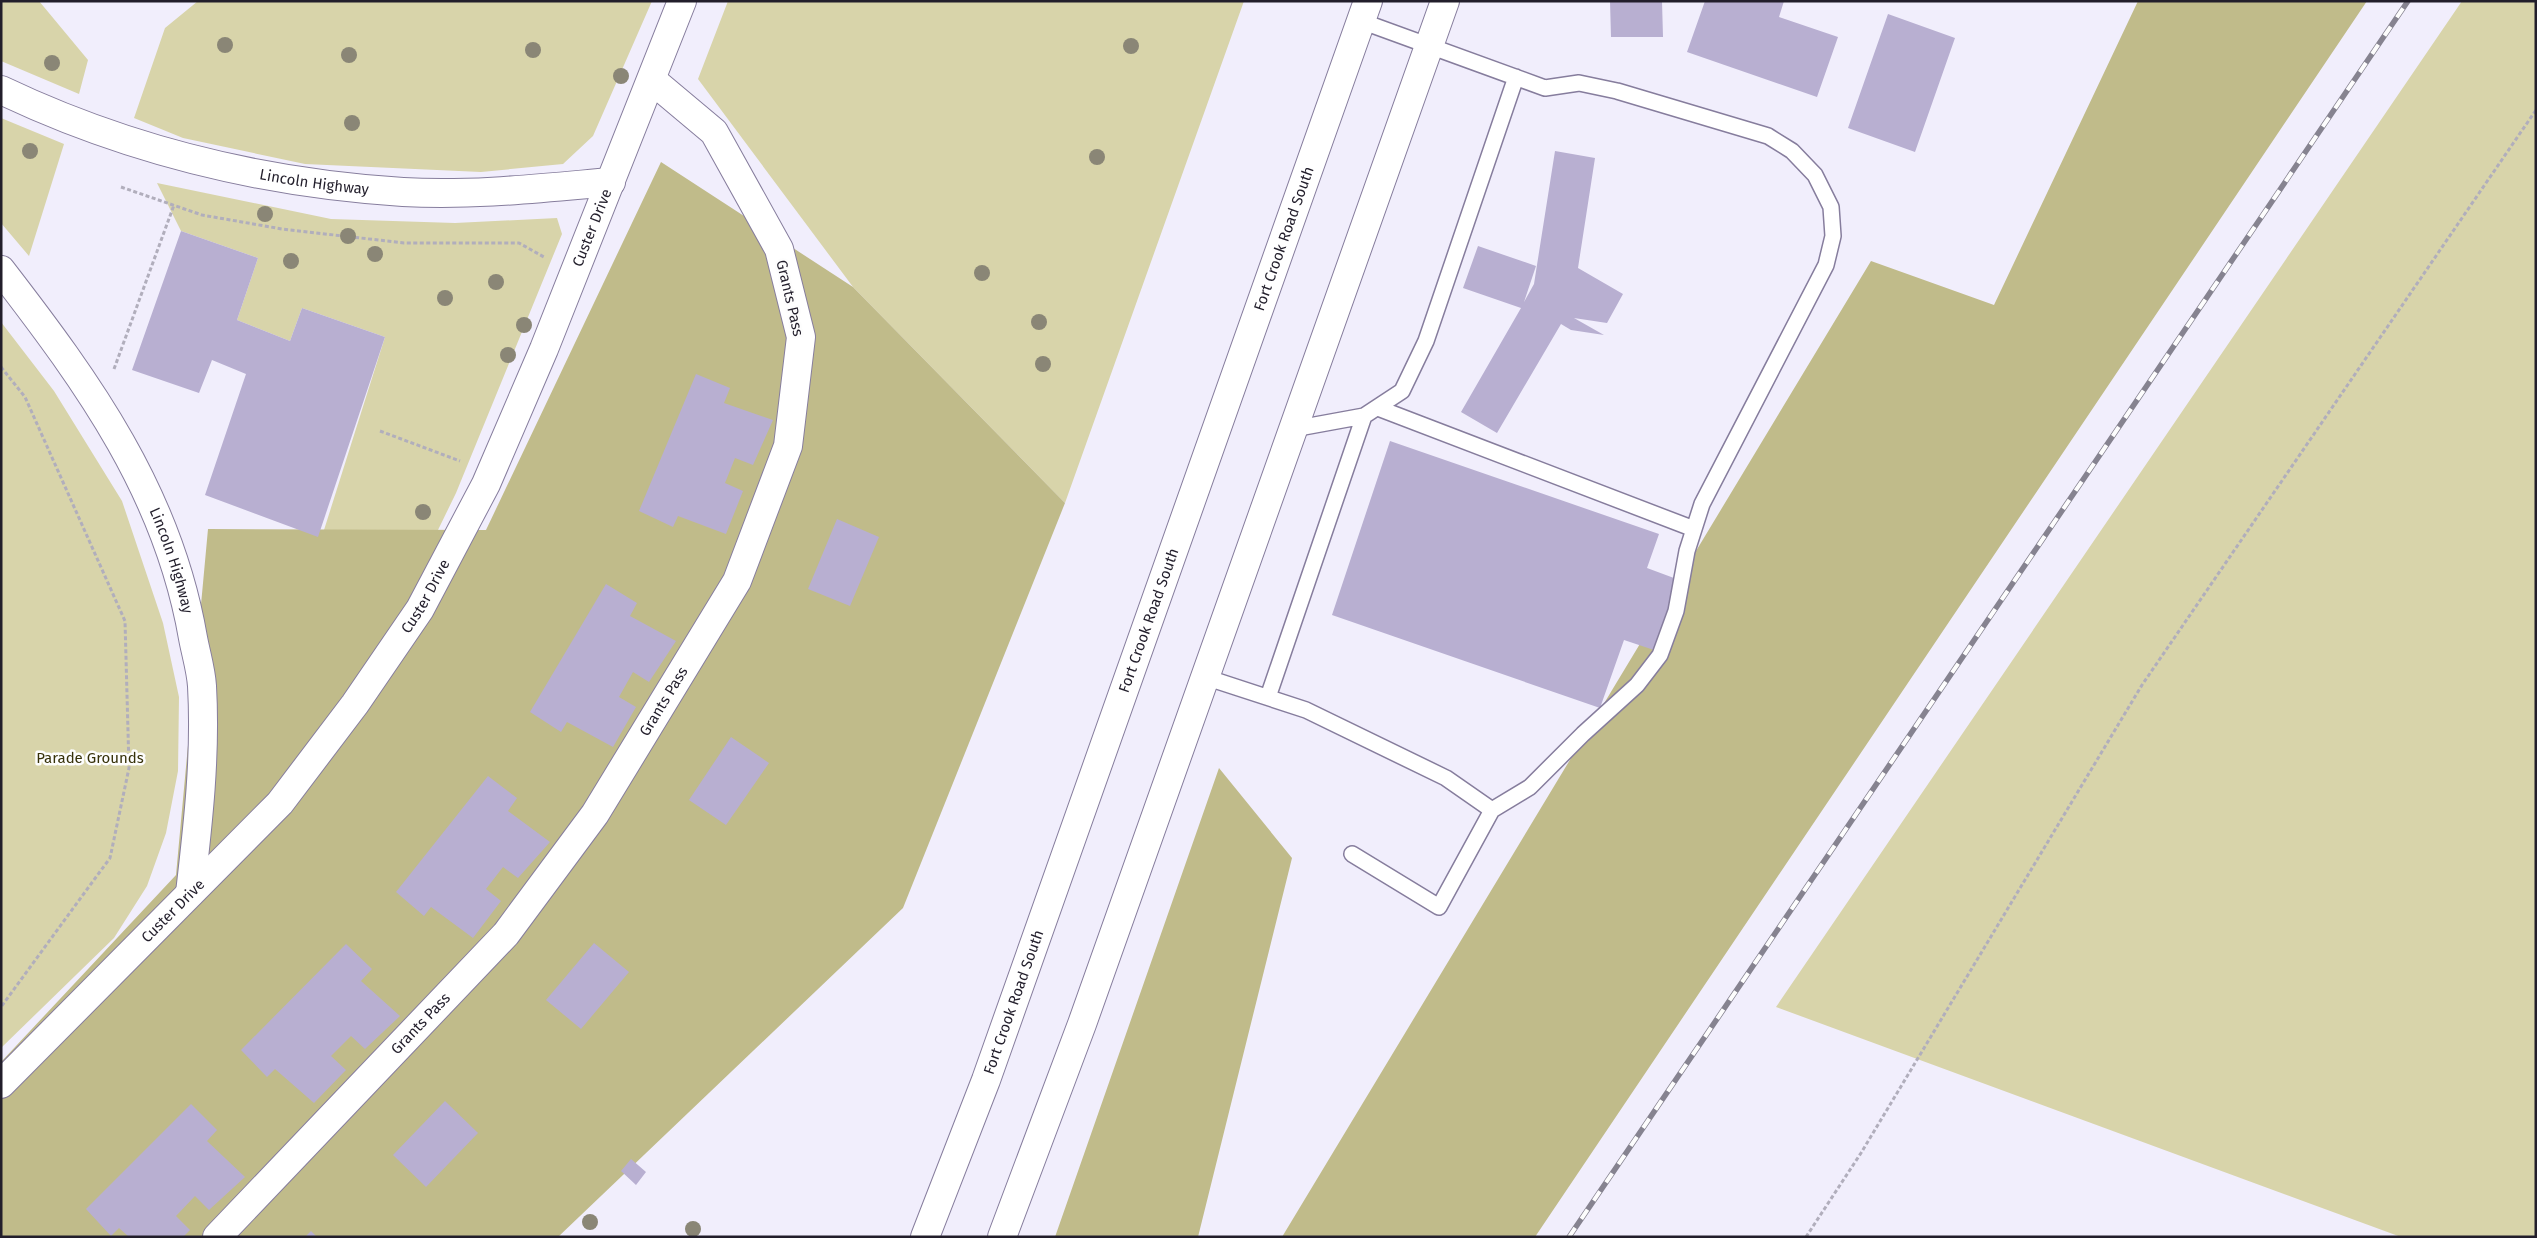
<svg xmlns="http://www.w3.org/2000/svg" width="2537" height="1238" viewBox="0 0 2537 1238" font-family="'Fira Sans',sans-serif">
<rect width="100%" height="100%" fill="#f1eefc"/>
<path fill="#d8d4aa" d="M1 1H39L88 60 79 94 1 61Z
M198 1H652L593 136 563 164 481 172 305 164 183 138 134 118 165 28Z
M728 1H1244L1065 503 853 287 698 79Z
M2462 1H2536V1237H2401L1776 1007Z
M1 118 64 144 29 256 1 223Z
M157 183 331 219 455 223 557 218 562 234 456 493 438 530H324L385 337 302 308 290 341 237 320 258 258 181 231Z
M1 322 54 391 122 501 163 623 179 697 178 771 166 833 147 886 114 938 1 1048Z"/>
<path fill="#c0bb8a" d="M2138 1H2367L1535 1237H1282L1871 261 1994 305Z
M661 162 853 287 1065 503 903 908 558 1237H1V1062L176 875 208 529 486 530Z
M1219 768 1292 858 1198 1237H1055Z"/>
<path fill="#b8afd1" d="M1610 1H1662L1663 37H1611Z
M1705 1H1784L1779 17 1838 37 1817 97 1687 52Z
M1888 14 1955 38 1915 152 1848 128Z
M1555 151 1595 158 1578 268 1623 294 1607 323 1574 318 1604 335 1571 330 1561 324 1497 433 1461 412 1521 308 1463 288 1478 246 1536 266 1524 302 1534 284Z
M181 231 258 258 237 320 290 341 302 308 385 337 318 537 205 495 246 374 212 360 199 393 132 370Z
M696 374 730 388 724 403 773 420 753 465 735 458 725 483 743 491 726 534 678 516 673 527 639 511Z
M1390 441 1659 534 1647 568 1682 581 1657 651 1624 640 1600 708 1332 615Z
M837 519 879 537 850 606 808 589Z
M606 584 637 603 630 616 676 641 649 682 633 672 619 697 636 707 613 747 567 722 561 732 530 712Z
M731 737 769 763 726 825 689 800Z
M488 776 517 798 508 811 550 842 518 878 503 867 486 889 501 901 473 938 431 907 424 916 396 892Z
M594 943 629 972 581 1029 546 1000Z
M346 944 372 969 361 981 400 1016 365 1049 351 1036 331 1056 346 1070 314 1103 275 1069 267 1077 241 1050Z
M445 1101 478 1133 426 1187 393 1155Z
M191 1104 217 1130 207 1141 245 1177 209 1210 195 1196 176 1216 190 1230 183 1237H129L119 1228 111 1236 86 1209Z
M631 1159 646 1172 636 1185 621 1171Z
M311 1231 317 1237H305Z"/>
<g fill="none" stroke-linecap="round" stroke-linejoin="round">
<defs>
<path id="lane" d="M1361 21 1545 88 1579 83 1617 91 1768 136 1792 151 1815 175 1831 207 1833 236 1826 265 1702 504 1687 551 1676 611 1660 655 1637 685 1583 734 1530 787 1492 810
M1378 408 1694 529
M1293 429 1364 416 1402 391 1426 341 1516 77
M1205 677 1306 710 1446 778 1492 810 1439 907 1352 854
M1268 697 1364 416"/>
<g id="street">
<path id="s1" d="M1 90C129 151 262 183 403 192 472 196 542 188 611 182"/>
<path id="s2" d="M1 270C89 384 168 493 193 638 196 654 201 670 202 686 206 756 198 824 190 893"/>
<path id="s3" d="M1 1084 280 803 355 704 420 609 486 484 544 349 682 1"/>
<path id="s4" d="M217 1237 506 934 595 814 737 581 788 446 801 337 779 249 714 132 652 80"/>
</g>
<g id="primary">
<path id="s5" d="M925 1237 986 1080 1368 1"/>
<path d="M1002 1237 1082 1024 1445 1"/>
</g>
</defs>
<use href="#lane" stroke="#867d9d" stroke-width="18"/>
<use href="#street" stroke="#867d9d" stroke-width="30"/>
<use href="#primary" stroke="#867d9d" stroke-width="30"/>
<path stroke="#b1aebc" stroke-width="3" stroke-dasharray="4 2.5" stroke-linecap="butt" d="M121 187 202 215 282 229 404 243H519L544 257
M1 367 25 397 125 621 129 768 110 858 1 1007
M114 369 174 205
M380 431 460 461
M1806 1237 1861 1153 2142 685 2536 110"/>
<use href="#lane" stroke="#fff" stroke-width="15"/>
<use href="#street" stroke="#fff" stroke-width="28"/>
<use href="#primary" stroke="#fff" stroke-width="28"/>
<defs>
<path id="rail" d="M1569 1237 2408 1"/>
</defs>
<use href="#rail" stroke="#868390" stroke-width="5.5"/>
<use href="#rail" stroke="#fdfdfd" stroke-width="4" stroke-dasharray="11" stroke-linecap="butt"/>
</g>
<g fill="#8a8676">
<circle cx="225" cy="45" r="8"/>
<circle cx="1131" cy="46" r="8"/>
<circle cx="533" cy="50" r="8"/>
<circle cx="349" cy="55" r="8"/>
<circle cx="52" cy="63" r="8"/>
<circle cx="621" cy="76" r="8"/>
<circle cx="352" cy="123" r="8"/>
<circle cx="30" cy="151" r="8"/>
<circle cx="1097" cy="157" r="8"/>
<circle cx="265" cy="214" r="8"/>
<circle cx="348" cy="236" r="8"/>
<circle cx="375" cy="254" r="8"/>
<circle cx="291" cy="261" r="8"/>
<circle cx="982" cy="273" r="8"/>
<circle cx="496" cy="282" r="8"/>
<circle cx="445" cy="298" r="8"/>
<circle cx="1039" cy="322" r="8"/>
<circle cx="524" cy="325" r="8"/>
<circle cx="508" cy="355" r="8"/>
<circle cx="1043" cy="364" r="8"/>
<circle cx="423" cy="512" r="8"/>
<circle cx="590" cy="1222" r="8"/>
<circle cx="693" cy="1229" r="8"/>
</g>
<g text-anchor="middle" stroke-width="5" stroke-linejoin="round" paint-order="stroke">
<g font-size="15" fill="#221e2b" stroke="#fdfdfd">
<text dy="5" stroke="none"><textPath href="#s1" startOffset="328">Lincoln Highway</textPath></text>
<text dy="5" stroke="none"><textPath href="#s3" startOffset="1054">Custer Drive</textPath></text>
<text dy="5" stroke="none"><textPath href="#s5" startOffset="1061">Fort Crook Road South</textPath></text>
<text transform="translate(790 298) rotate(77)" y="5">Grants Pass</text>
<text dy="5" stroke="none"><textPath href="#s2" startOffset="339">Lincoln Highway</textPath></text>
<text dy="5" stroke="none"><textPath href="#s3" startOffset="649">Custer Drive</textPath></text>
<text dy="5" stroke="none"><textPath href="#s5" startOffset="656">Fort Crook Road South</textPath></text>
<text dy="5" stroke="none"><textPath href="#s4" startOffset="700">Grants Pass</textPath></text>
<text dy="5" stroke="none"><textPath href="#s3" startOffset="244">Custer Drive</textPath></text>
<text dy="5" stroke="none"><textPath href="#s5" startOffset="251">Fort Crook Road South</textPath></text>
<text dy="5" stroke="none"><textPath href="#s4" startOffset="295">Grants Pass</textPath></text>
</g>
<g font-size="15" fill="#363109" stroke="#fdfdfd">
<text x="90" y="763">Parade Grounds</text>
</g>
</g>
<rect width="2537" height="1238" fill="none" stroke="#221e2b" stroke-width="5"/>
</svg>
